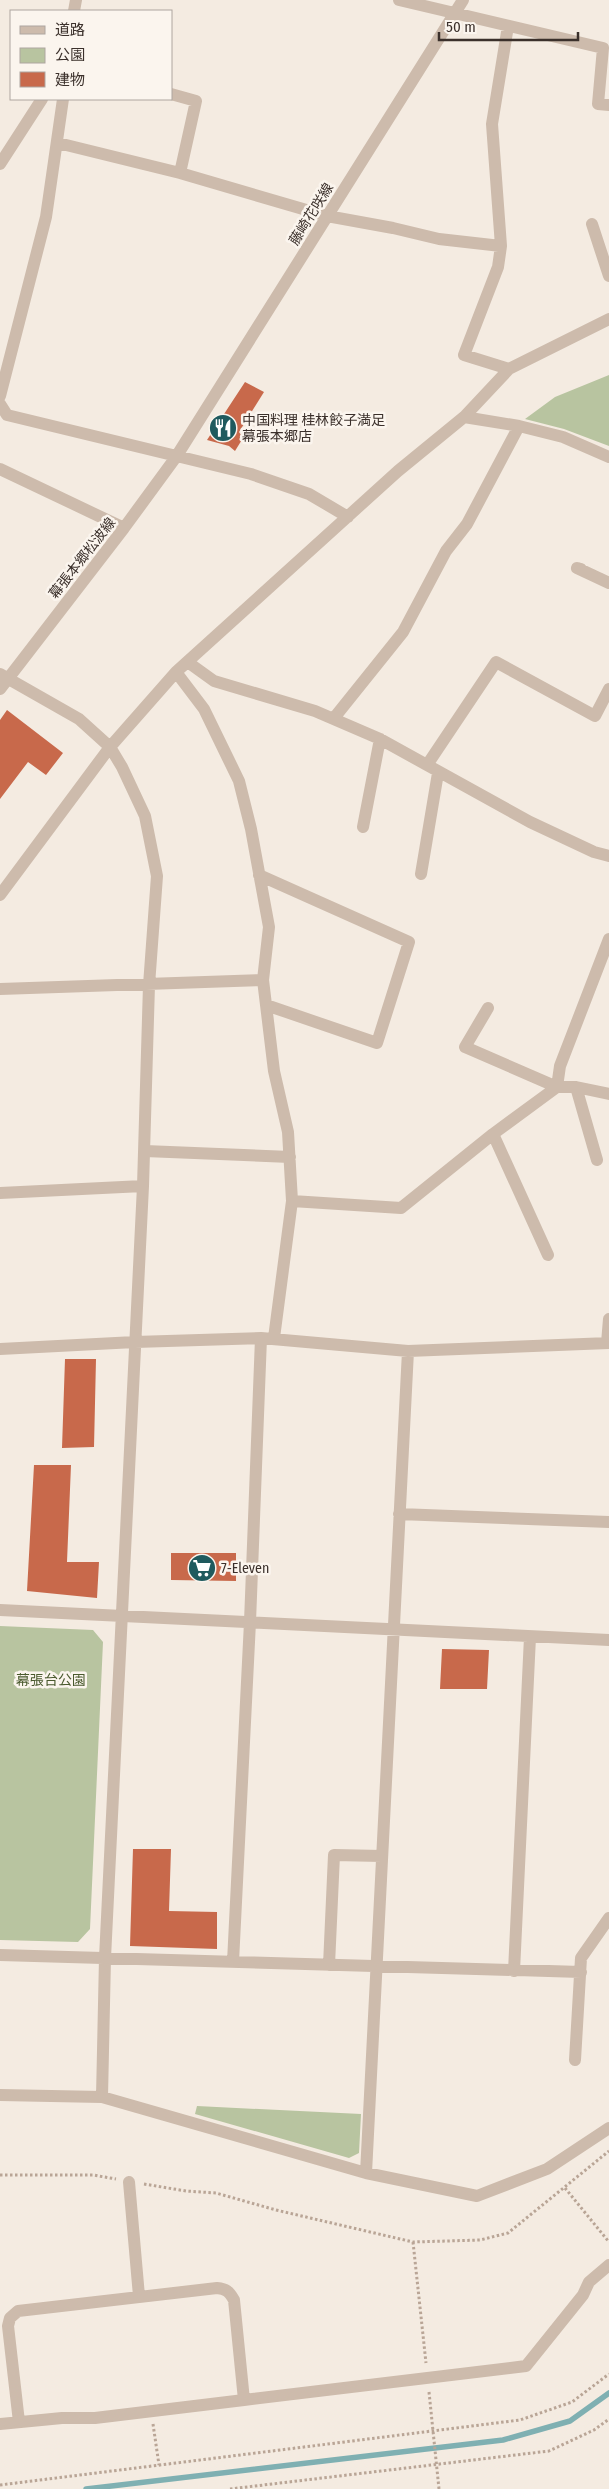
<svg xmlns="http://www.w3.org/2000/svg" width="609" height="2489" viewBox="0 0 609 2489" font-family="'Fira Sans Condensed','Noto Sans JP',sans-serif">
<rect width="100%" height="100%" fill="#f4ebe1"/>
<path fill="#b8c4a0" d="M609 375V446L564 429 525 419 555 397Z
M0 1626 93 1630 103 1642 90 1929 78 1942 0 1940Z
M197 2106 361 2114 359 2153 349 2158 195 2114Z"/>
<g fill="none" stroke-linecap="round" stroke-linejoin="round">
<path stroke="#7fb0b2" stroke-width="5.5" d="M86 2489 503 2440 570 2421 609 2393"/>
</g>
<path fill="#c8694b" d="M245 382 264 392 239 432 243 438 235 451 229 446 207 440Z
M7 710 63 753 46 775 28 762 0 799V720Z
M65 1359H96L94 1447 62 1448Z
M34 1465H71L67 1562H99L97 1598 27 1591Z
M171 1553H236V1581L171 1580Z
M442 1649 489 1650 487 1689H440Z
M133 1849H171L169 1911 217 1912V1949L130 1946Z"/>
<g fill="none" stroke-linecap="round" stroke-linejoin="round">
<path stroke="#b9a596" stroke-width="3" stroke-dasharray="2.5 2.5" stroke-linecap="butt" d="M0 2175H93L116 2179
M144 2184 186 2191 216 2193 276 2210 413 2242 480 2240 508 2233 609 2151
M565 2188 609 2242
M413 2242 426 2363
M429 2392 439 2489
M153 2424 159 2465
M0 2485 520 2420 572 2402 609 2374
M230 2489 549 2451 594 2430 609 2419"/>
<path stroke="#cdbbac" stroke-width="12" d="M399 0 603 48 598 104 609 105
M74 11 76 0
M508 26 492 124 501 246 498 267 464 355 509 369
M171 94 196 101 180 173
M58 143 180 173 327 216 393 228 439 239 501 246
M0 164 42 99
M592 224 609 276
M0 396 46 217 63 99
M0 404 7 415 251 474 309 494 348 517
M464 417 519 426 563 437 609 457
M0 469 124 528
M581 569 577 568 609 583
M189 663 214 681 315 711 380 739 530 822 594 852 609 856
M176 672 204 709 239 781 251 829 269 927 263 980 274 1071 288 1132 292 1201 274 1338
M0 674 79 719 110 747 122 767 145 816 157 876 149 985 143 1186 105 1958 102 2097
M0 689 124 528 176 457 463 0
M334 718 403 632 446 551 467 524 519 426
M427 765 496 662 595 716 609 689
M363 827 380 739
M421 874 438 773
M259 875 409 942 377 1043 266 1005
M0 895 110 747 176 672 398 471 464 417 509 369 609 319
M0 989 263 980
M488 1008 465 1047 557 1087 560 1066 609 939
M576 1087 597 1160
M493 1134 548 1255
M145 1151 290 1157
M0 1193 143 1186
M292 1201 401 1208 493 1134 557 1087H576L609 1094
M607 1343 609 1319
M0 1349 135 1342 261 1338 408 1351 609 1343
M399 1514 609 1522
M0 1610 609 1640
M0 1955 581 1972
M233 1962 250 1622 261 1338
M329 1965 334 1855 382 1856
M514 1971 530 1637
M575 2060 581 1958 609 1918
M0 2095 102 2097 366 2173 477 2196 547 2169 609 2128
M366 2173 408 1351
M129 2182 139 2296
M244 2400 526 2366 583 2295 589 2282 609 2265
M0 2424 62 2418H95L244 2400 234 2300C229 2291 226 2289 217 2288L18 2311 10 2318 8 2326 19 2422"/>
</g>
<defs>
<symbol id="restaurant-disc" viewBox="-11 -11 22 22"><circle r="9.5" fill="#1f5a5e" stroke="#fbf5ee"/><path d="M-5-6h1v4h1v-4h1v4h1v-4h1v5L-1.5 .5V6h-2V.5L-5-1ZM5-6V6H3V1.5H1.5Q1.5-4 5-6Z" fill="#fff"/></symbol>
<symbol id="supermarket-disc" viewBox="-11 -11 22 22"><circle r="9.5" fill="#1f5a5e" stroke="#fbf5ee"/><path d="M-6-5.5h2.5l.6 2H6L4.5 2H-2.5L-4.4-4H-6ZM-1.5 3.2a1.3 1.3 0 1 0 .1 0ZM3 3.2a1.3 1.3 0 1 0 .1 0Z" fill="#fff"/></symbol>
</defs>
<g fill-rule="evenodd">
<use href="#restaurant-disc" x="207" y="412" width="32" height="32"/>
<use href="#supermarket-disc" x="186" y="1552" width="32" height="32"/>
</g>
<g text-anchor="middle" stroke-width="5" stroke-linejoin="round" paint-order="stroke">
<g font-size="14" fill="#3b302b" stroke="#fbf5ee">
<text transform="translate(311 214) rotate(-58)" y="5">藤崎花咲線</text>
<text transform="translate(82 558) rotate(-52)" y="5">幕張本郷松波線</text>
</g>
<g font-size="14" fill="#3b302b" stroke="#fbf5ee" text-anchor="start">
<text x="242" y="425">中国料理 桂林餃子満足<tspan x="242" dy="16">幕張本郷店</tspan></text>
<text x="221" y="1573">7-Eleven</text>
</g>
<g font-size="14" fill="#4a5a2e" stroke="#fbf5ee">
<text x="51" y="1685">幕張台公園</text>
</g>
</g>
<rect x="10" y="10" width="162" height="90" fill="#fbf5ee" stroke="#aea6a0"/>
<rect x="20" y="26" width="25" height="8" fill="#cdbbac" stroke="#aea6a0"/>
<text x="55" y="35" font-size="15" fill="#3b302b">道路</text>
<rect x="20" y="48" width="25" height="15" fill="#b8c4a0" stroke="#aea6a0"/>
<text x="55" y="60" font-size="15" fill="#3b302b">公園</text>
<rect x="20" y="72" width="25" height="15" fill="#c8694b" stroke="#aea6a0"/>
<text x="55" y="85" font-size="15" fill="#3b302b">建物</text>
<path d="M439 32v8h139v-8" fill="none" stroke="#3b302b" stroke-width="2.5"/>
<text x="446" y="32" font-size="15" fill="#3b302b" stroke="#fbf5ee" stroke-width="4" paint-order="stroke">50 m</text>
</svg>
